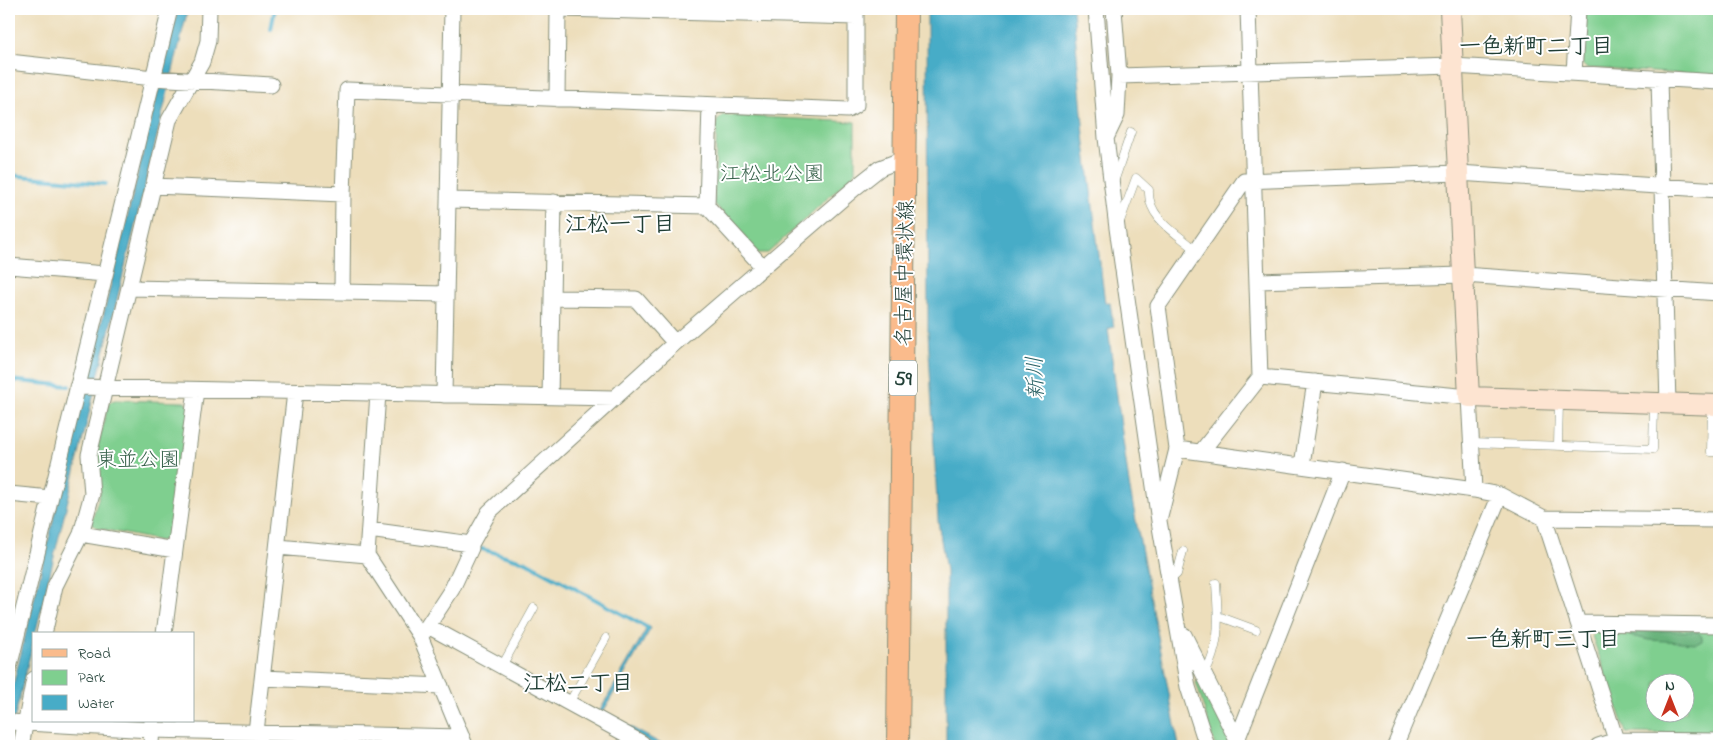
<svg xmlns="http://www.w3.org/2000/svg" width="1728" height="755" viewBox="0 0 1728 755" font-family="'Indie Flower','Klee One',sans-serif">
<rect width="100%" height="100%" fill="#fff"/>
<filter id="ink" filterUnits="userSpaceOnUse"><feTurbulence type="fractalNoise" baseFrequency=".02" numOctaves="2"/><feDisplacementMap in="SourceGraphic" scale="10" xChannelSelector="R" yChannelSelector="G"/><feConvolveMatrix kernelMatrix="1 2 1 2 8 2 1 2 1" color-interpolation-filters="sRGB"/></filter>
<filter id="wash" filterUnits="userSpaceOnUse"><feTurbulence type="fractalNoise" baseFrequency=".0096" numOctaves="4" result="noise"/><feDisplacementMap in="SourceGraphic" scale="20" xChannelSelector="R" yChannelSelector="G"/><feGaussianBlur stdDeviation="1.12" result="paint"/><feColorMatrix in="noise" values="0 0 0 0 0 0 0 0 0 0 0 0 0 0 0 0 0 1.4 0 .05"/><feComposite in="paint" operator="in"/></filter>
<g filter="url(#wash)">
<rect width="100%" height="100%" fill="#eddebb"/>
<path fill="#7fcf8f" stroke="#4f8662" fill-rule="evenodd" d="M1586 9H1719V76L1586 68 1582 64Z
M723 115 855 122V173L768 253H757L714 203 717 121Z
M115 400 185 402 190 409 169 537 161 541 97 528 91 523 100 493 95 457 109 402Z
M1598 628 1719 630V734L1626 733 1592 636ZM1656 682H1686V712H1656Z
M1201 680 1235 746H1215L1196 682Z"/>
<path fill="#67b27a" stroke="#437857" d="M1628 630 1698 632 1702 637V641L1697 643 1650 640 1630 636Z"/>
<path fill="#47acc7" stroke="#33747e" d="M178 9H188L9 741V702Z
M927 9H1073L1084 135 1105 303H1110L1114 327 1108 329 1129 484 1179 746H946V571L938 521 928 332Z
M648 626 651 628 603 712 665 746H657L598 714Z"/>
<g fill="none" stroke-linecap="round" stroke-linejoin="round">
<path stroke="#47acc7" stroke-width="4" d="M271 29 275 9
M9 175 106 184
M9 380 69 386
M475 547 526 562 648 628V630"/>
</g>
</g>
<g filter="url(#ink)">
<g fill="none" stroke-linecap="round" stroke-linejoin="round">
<defs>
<path id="lane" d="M1115 179 1131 132
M1119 224 1136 178 1149 190C1147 218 1177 233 1196 250
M1712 405 1711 452H1719
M1471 443 1653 449 1654 403
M1558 446 1559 401
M1169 581 1177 574 1183 551
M1218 616 1256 630
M502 666 534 608
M1204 676C1222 641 1218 620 1216 583
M569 703 606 638"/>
<path id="street" d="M563 9 856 17
M1096 9 1106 138 1117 228 1159 521 1188 687 1207 746
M1114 9 1119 76 1453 66 1719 82
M1248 9 1260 377 1469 397 1474 490
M9 62 153 78 271 85
M1574 73 1578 9
M1659 79 1668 404
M557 99 558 9
M710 105 707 206 763 267
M1107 136 1117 115 1119 76
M153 186 343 194
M1719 190 1458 173 1244 181 1158 306 1177 449 1474 490 1500 495 1544 518 1719 520
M448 200 707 206
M554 202 552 298 636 299 675 343
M9 266 105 274
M1257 281 1463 275 1719 293
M129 288 446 294
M342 291 343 194 347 90 848 110 856 105V9
M77 387 614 398
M378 393 367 555 420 636 465 745
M444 395 452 9
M550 397 552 298
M1201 452 1260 377
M1302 465 1315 382
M9 494 50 498
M1160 517 1177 449
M1544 518 1618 746
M369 530 471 544 489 512 675 343 856 187 880 168 906 158
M81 534 175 550
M278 547 367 555
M1578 623 1719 625
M428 626 642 743
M423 633 452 589 471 548V544
M44 634 55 586 81 534 92 494 89 455 169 120 202 62 208 41 209 9
M164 634 196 390
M1184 635 1240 746
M9 668 170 9
M263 678 441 686
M9 722 151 730 462 737
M256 732 295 392
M1237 740 1343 471
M21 746 34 679
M151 746 152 721
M1395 746 1500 495
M1598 746 1616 740 1719 741"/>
<path id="secondary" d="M1450 9 1469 397 1719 405"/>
<path id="primary" d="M898 746 906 9"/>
</defs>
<use href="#lane" stroke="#868e78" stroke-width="9"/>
<use href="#street" stroke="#868e78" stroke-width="17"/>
<use href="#secondary" stroke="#868e78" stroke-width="22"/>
<use href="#primary" stroke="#868e78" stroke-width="24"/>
<use href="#lane" stroke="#fff" stroke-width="8"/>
<use href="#street" stroke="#fff" stroke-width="15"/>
<use href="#secondary" stroke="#fde4d1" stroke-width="20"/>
<use href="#primary" stroke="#fabb8c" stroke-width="22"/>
</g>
</g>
<g text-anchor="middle" stroke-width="4" stroke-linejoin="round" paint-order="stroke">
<rect fill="#fff" stroke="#627771" stroke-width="1" x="889" y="360.5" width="28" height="35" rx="4"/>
<g font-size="20" font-weight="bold" fill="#1f3d34">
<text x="903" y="385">59</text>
</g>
<g font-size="21" fill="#37624b" stroke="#fff">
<text x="772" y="180">江松北公園</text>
<text x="138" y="466">東並公園</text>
</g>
<g font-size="21" fill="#1f3d34" stroke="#fff">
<text transform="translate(904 273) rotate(-89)" y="7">名古屋中環状線</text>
</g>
<g font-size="22" font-weight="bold" fill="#1f3d34" stroke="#fff">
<text x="1536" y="53">一色新町二丁目</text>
<text x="620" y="231">江松一丁目</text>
<text x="1543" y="646">一色新町三丁目</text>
<text x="578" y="690">江松二丁目</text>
</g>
<g font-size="22" font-style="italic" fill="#2d6467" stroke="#fff">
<text transform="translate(1034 378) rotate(-92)" y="8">新川</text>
</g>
</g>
<rect width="1728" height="755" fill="none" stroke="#fff" stroke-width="30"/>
<rect x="32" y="632" width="162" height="90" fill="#ffffff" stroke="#a5b1ae"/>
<rect x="42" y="649" width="25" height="8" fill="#fabb8c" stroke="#a5b1ae"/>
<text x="78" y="658" font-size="15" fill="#1f3d34">Road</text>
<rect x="42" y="670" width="25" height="15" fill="#7fcf8f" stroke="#a5b1ae"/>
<text x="78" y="682" font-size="15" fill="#1f3d34">Park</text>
<rect x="42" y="695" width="25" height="15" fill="#47acc7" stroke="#a5b1ae"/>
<text x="78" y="708" font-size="15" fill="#1f3d34">Water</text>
<g transform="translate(1670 698)"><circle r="24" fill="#ffffff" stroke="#a5b1ae"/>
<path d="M0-4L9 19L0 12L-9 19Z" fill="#c8321e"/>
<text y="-8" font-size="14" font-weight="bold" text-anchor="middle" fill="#1f3d34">N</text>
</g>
</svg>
